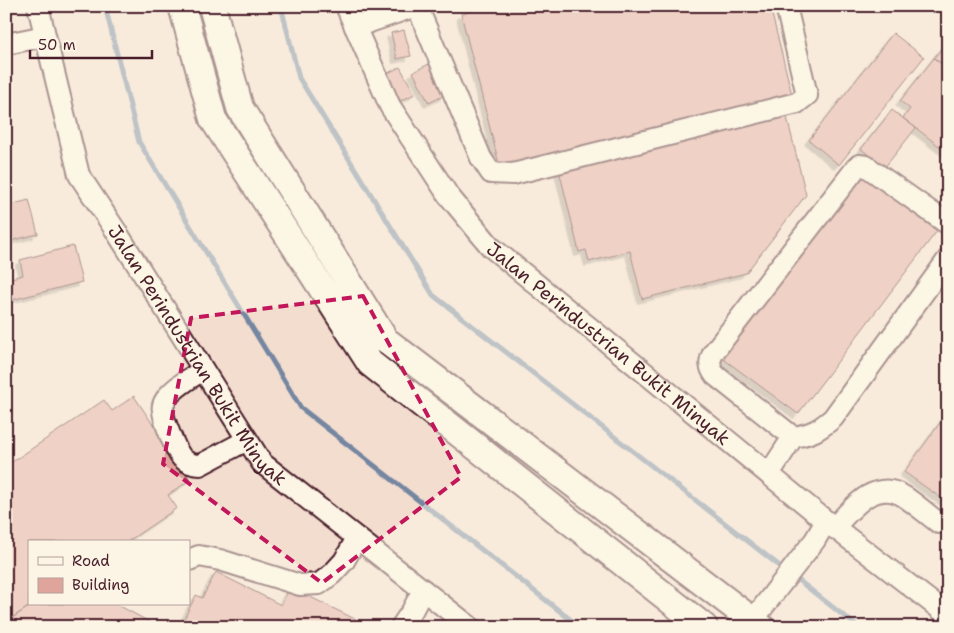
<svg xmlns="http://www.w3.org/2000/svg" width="954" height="633" viewBox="0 0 954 633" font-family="'Shantell Sans',sans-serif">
<defs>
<filter id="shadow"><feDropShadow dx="-4.5" dy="4.5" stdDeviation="0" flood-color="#0004"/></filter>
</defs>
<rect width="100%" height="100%" fill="#fcf5e5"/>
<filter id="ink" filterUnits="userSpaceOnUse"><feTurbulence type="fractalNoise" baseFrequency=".02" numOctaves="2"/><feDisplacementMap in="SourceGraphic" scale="10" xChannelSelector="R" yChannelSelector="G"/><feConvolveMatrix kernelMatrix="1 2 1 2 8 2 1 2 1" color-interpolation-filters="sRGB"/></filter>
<g filter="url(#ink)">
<path fill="#f3ddcf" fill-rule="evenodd" d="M6 6H948V627H6ZM29 542H189V604H29Z"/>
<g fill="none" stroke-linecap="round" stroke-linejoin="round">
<path stroke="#7486a1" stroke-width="5" d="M105 6 139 142 301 408 580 627
M281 6 299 78 433 295 786 571
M793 576 858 627"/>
</g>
<path fill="#dfa59d" stroke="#4a1f2b" filter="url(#shadow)" d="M492 6H770L792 95 500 168 461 14Z
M404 30 411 56 397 59 391 33Z
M893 33 924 57 839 165 809 140Z
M948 40V69L934 58Z
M934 58 948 69V153L903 118 910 109 900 101Z
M429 64 445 95 429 103 413 72Z
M400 67 415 94 400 101 386 74Z
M892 110 916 128 885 167 861 149Z
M786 113 806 195 746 273 642 299 630 251 589 262 586 250 579 252 559 170Z
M857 171 937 231 798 414 718 355Z
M29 200 38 234 6 242V206Z
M73 246 82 282 12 300 7 279 23 275 20 260Z
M134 396 190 480 168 495 177 508 127 542H29V604H33L6 622V466L104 400 112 411Z
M948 412V503L904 472Z
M216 572 281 605 290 587 363 623 361 627H180L196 595 202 598Z
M33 604H116L159 627H6V622Z"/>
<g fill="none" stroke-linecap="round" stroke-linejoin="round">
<defs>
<g id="minor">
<path id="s1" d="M38 6 79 175 116 231 262 463 470 627"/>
<path id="s2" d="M346 6 390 106 448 195 491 247 826 521 948 615"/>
<path d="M417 6 481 158 491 173 513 174 797 103 807 95 786 6"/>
<path d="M355 27 416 6"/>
<path d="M6 44 45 36"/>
<path d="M948 224 866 166 859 165 856 168 713 353C709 362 709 367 715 375L793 437C812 434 819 430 833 418L948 259"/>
<path d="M203 370C192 377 173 388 166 399 164 402 162 407 163 410 163 420 176 451 182 458 187 463 193 465 200 465L247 440"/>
<path d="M769 474 793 437"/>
<path d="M834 528C852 508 876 477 905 497 917 505 928 515 939 523"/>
<path d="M189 560 199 556 220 560 300 585 319 584 332 574 344 561 357 538"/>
<path d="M753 620 815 540 826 521"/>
<path d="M401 627 412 611 423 590"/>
</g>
<path id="major" d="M182 6 213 119 370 363 704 627
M212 6 240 108 385 340 761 627"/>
</defs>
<use href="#minor" stroke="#4a1f2b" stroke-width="24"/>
<use href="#major" stroke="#4a1f2b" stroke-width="30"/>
<use href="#minor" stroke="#fcf5e5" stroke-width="20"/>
<use href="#major" stroke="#fcf5e5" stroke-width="26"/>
</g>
</g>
<path d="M0 0H954V633H0ZM363 296 461 477 322 583 163 464 191 318Z" fill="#fcf5e5" fill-opacity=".55" fill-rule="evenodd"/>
<path fill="none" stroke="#c2185b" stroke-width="4" stroke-dasharray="10 6" stroke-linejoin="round" d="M363 296 461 477 322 583 163 464 191 318Z"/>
<g text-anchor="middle" stroke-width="5" stroke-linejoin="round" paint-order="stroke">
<g font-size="19" fill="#4a1f2b" stroke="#fcf5e5">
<text dy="7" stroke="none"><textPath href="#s2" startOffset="435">Jalan Perindustrian Bukit Minyak</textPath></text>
<text dy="7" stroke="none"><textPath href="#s1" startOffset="390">Jalan Perindustrian Bukit Minyak</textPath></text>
</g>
</g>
<rect width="954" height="633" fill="none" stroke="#fcf5e5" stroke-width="25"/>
<rect x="12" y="12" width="929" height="608" fill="none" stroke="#4a1f2b" stroke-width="2" filter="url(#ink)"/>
<rect x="28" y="540" width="162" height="65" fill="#fcf5e5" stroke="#b59f9b"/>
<rect x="38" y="557" width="25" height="8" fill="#fcf5e5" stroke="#b59f9b"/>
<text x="72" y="566" font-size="15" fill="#4a1f2b">Road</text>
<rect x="38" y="578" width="25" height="15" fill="#dfa59d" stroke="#b59f9b"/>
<text x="72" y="590" font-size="15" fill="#4a1f2b">Building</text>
<path d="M30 50v8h122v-8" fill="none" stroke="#4a1f2b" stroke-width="2.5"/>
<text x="38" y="50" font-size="15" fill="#4a1f2b" stroke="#fcf5e5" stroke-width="4" paint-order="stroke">50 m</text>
</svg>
